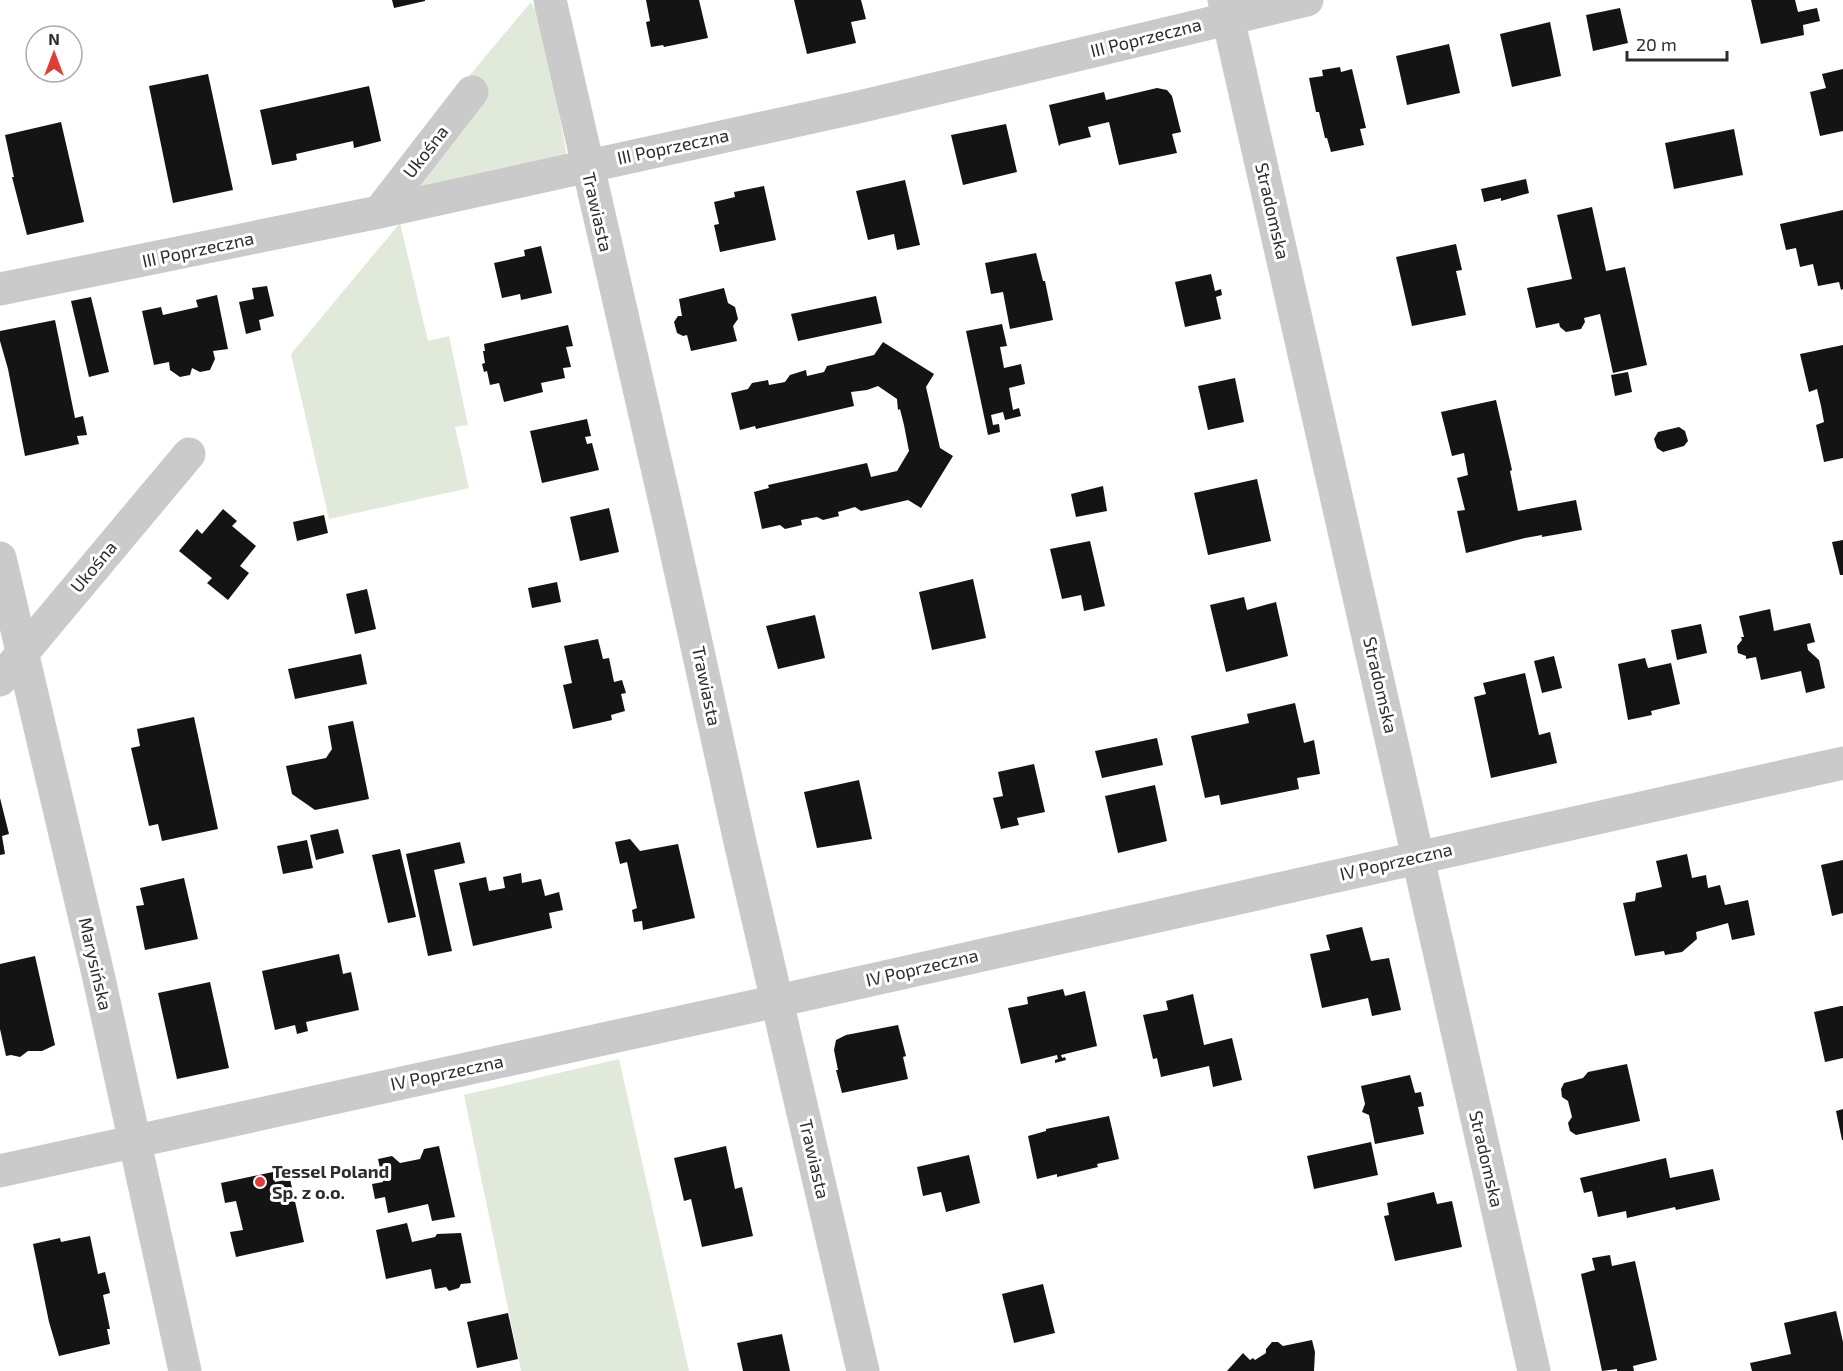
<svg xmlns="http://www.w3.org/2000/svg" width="1843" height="1371" viewBox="0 0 1843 1371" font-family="'Exo 2',sans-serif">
<rect width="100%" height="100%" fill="#fff"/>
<path fill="#e1eada" d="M531 2 543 24 567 157 432 188 417 187 464 82Z
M400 223 428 341 449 336 468 425 455 427 469 488 329 519 291 354Z
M619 1059 689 1371H521L464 1095Z"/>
<path fill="#141414" d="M392 0H425V1L394 8Z
M646 0H699L708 38 664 47 663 45 651 47 646 22 650 21Z
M794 0H861L866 19 851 22 856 43 807 54Z
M1751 0H1795L1798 12 1817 8 1820 21 1803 25 1804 35 1761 44Z
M1620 8 1628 43 1593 51 1586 15Z
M1550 22 1561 76 1512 87 1500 34Z
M1449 44 1460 93 1407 105 1396 56Z
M1340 67 1341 72 1352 69 1366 128 1360 129 1364 145 1331 152 1327 138H1325L1319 112H1316L1309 78 1323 76 1322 70Z
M1843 69V131L1820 136 1810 92 1826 88 1822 74Z
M208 74 233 190 173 203 149 86Z
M369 86 381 141 354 148 353 141 296 154 297 160 272 165 260 110Z
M1157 88 1167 90 1172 96 1181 132 1172 134 1177 153 1119 165 1109 122 1088 127 1091 137 1061 144 1059 146 1049 105 1104 92 1106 100Z
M61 122 84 222 27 235 12 177H14L5 135Z
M1006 124 1017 172 963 185 951 135Z
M1734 129 1743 175 1674 189 1665 143Z
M1526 179 1529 193 1501 201V198L1484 202 1481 189Z
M905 180 920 245 897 250 894 234 868 240 856 191Z
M764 186 776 240 720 252 714 225 719 224 714 202 735 197 734 192Z
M1592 207 1606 271 1625 267 1647 365 1613 373 1600 314 1584 318 1585 322 1581 329 1566 332 1560 327 1559 323 1536 328 1527 288 1572 279 1557 215Z
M1843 210V289L1841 290 1839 282 1818 286 1813 264 1800 267 1796 248 1786 250 1780 224Z
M1456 244 1462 270 1456 271 1466 315 1412 326 1396 257Z
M541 246 552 293 521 300 520 294 502 298 494 263 525 256 524 250Z
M1036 253 1043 281H1045L1053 320 1010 329 1003 292 991 294 985 263Z
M1211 274 1215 291 1221 289 1222 295 1216 297 1221 319 1185 327 1175 282Z
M267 286 274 316 259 320 261 330 246 334 239 302 254 299 252 288Z
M724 288 728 303 735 307 738 319 733 326 737 341 691 351 687 335 683 336 677 333 674 322 678 316H682L679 299Z
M217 295 228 349 213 351 215 359 210 370 200 372 192 368 190 375 180 377 170 370 169 362 154 365 142 311 161 307 163 315 198 307 196 300Z
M876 296 882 323 798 341 791 314Z
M91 297 109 372 89 377 71 301Z
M55 320 75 418 83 416 87 435 77 436 79 444 25 456 8 369 0 341V331Z
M1002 324 1007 346 1000 347 1004 368 1021 364 1025 384 1009 388 1013 410 1019 408 1021 416 1005 420 1003 412 991 415 993 425 999 424 1000 432 988 435 966 331Z
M568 325 573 346 566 347 571 367 563 368 565 378 541 383 543 392 504 402 499 383 490 385 487 371 484 372 482 364 485 363 483 351H485L484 344Z
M883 342 934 374 926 387 940 448 953 456 921 508 908 500 861 511 855 507 838 512 839 516 823 520 817 517 801 520 802 525 785 529 780 525 762 529 754 492 769 488 768 485 867 463 871 477 897 471 909 451 904 425 900 409 898 410 897 399 878 386 867 390 851 392 854 406 756 429 755 426 740 430 731 393 748 389 752 383 768 380 769 385 785 382 790 375 806 370 807 376 824 372 827 366 874 355Z
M1843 345V458L1824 462 1816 425 1824 422 1821 406 1817 389 1809 392 1800 354Z
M1628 372 1632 392 1615 396 1611 375Z
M1235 378 1244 422 1208 430 1198 386Z
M1496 400 1512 470 1510 471 1518 511 1576 500 1582 530 1542 537V535L1525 538 1466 553 1457 511 1465 510 1457 478 1468 475 1464 453 1452 456 1441 412Z
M587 419 591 436 585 437 587 444 592 443 599 470 542 483 530 431Z
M1679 427 1685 431 1688 441 1684 446 1663 452 1657 448 1654 439 1658 432Z
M1257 479 1271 541 1208 555 1194 493Z
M1103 486 1107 511 1076 517 1071 494Z
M609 508 619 552 580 561 570 517Z
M223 509 237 521 232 526 256 546 240 566 249 573 228 600 207 583 212 578 179 551 197 529 202 534Z
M324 515 328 533 297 541 293 522Z
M1843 540V575H1840L1832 542Z
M1090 541 1105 606 1084 611 1081 595 1062 599 1050 549Z
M973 579 986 638 932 650 919 592Z
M557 582 561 602 532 608 528 588Z
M367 589 376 629 355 634 346 594Z
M1244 597 1247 610 1276 602 1288 656 1226 672 1210 605Z
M1770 609 1774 631 1810 623 1815 642 1807 644 1808 650 1819 660 1825 688 1806 693 1801 671 1761 680 1756 657 1746 659V656L1738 653 1737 646 1742 640 1741 637H1744L1739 616Z
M815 615 825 658 778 669 766 626Z
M1701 624 1707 653 1677 660 1671 630Z
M598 639 603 659 609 658 614 682 622 680 626 693 621 694 625 711 611 715 612 720 573 729 563 685 572 683 564 646Z
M361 654 367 684 295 699 288 669Z
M1554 656 1562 688 1542 693 1534 661Z
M1645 658 1648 668 1671 663 1680 704 1651 711 1652 715 1628 720 1618 664Z
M1525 673 1539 735 1550 732 1557 763 1491 778 1474 697 1486 694 1483 683Z
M1295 703 1304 743 1314 740 1320 774 1297 778 1299 789 1221 805 1219 795 1205 798 1191 736 1249 723 1247 714Z
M194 717 218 829 162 841 158 824 149 826 131 748 140 746 137 729Z
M353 721 369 799 315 810 292 794 286 766 326 758 332 749 328 726Z
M1157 738 1163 765 1102 778 1095 751Z
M1034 764 1045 812 1017 818 1019 825 1001 829 993 798 1003 796 998 772Z
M859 780 872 839 817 848 804 792Z
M1155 785 1167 841 1118 853 1105 796Z
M0 798 9 834 2 836 5 854 0 855Z
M338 829 344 853 316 860 310 835Z
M630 839 640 851 678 844 695 918 643 930 642 921 634 922 632 910 637 908 627 862 620 864 615 842Z
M307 840 313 868 283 874 277 846Z
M460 842 465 863 434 870 452 951 428 956 406 854Z
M400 849 416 917 388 923 372 855Z
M1687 854 1692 878 1706 875 1708 888 1720 885 1725 905 1748 900 1755 935 1732 940 1728 923 1696 932 1697 939 1682 952 1665 955 1664 951 1635 956 1623 903 1635 901 1636 893 1662 887 1656 861Z
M1843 860V913L1832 916 1821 865Z
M521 873 522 883 541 879 545 896 559 892 563 910 549 913 552 928 473 946 459 883 486 877 489 891 505 888 503 877Z
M184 878 198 939 145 950 136 906 144 905 140 888Z
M1362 927 1371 961 1389 958 1401 1010 1372 1016 1368 998 1322 1008 1310 954 1330 950 1326 935Z
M339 954 343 974 351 972 359 1010 306 1022 308 1031 297 1034 295 1025 275 1030 262 971Z
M35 956 55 1045 42 1051H28L20 1057 11 1055 6 1056 0 1029V964Z
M210 982 229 1068 177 1079 158 993Z
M1063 989 1065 996 1085 991 1097 1046 1061 1055 1062 1058 1065 1057 1066 1060 1055 1063V1060L1058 1059 1057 1055 1021 1064 1008 1008 1028 1004 1027 997Z
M1193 994 1204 1045 1232 1038 1242 1080 1213 1087 1209 1066 1161 1077 1157 1058 1153 1059 1143 1015 1168 1010 1166 1001Z
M1841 1006H1843V1058L1825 1062 1814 1012Z
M898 1025 906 1056 903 1057 908 1079 842 1093 836 1070H838L834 1050 836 1040 846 1035Z
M1627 1064 1640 1121 1576 1135 1570 1131 1568 1123 1572 1117 1568 1101 1562 1097 1561 1089 1564 1083 1583 1078 1588 1072Z
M1410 1075 1415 1093 1421 1092 1424 1106 1418 1107 1424 1134 1375 1144 1369 1115 1362 1112 1365 1104 1361 1086Z
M1843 1109V1140H1842L1836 1111Z
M1109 1116 1119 1159 1097 1164 1098 1167 1057 1177V1174L1037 1179 1028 1136 1046 1131V1129Z
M1371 1142 1378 1175 1314 1189 1307 1156Z
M439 1146 455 1217 432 1221 428 1204 388 1213 385 1197 375 1199 372 1184 383 1182 378 1159 392 1156 400 1163 420 1159 424 1149Z
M726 1146 735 1189 742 1187 753 1236 702 1247 691 1199 684 1201 674 1158Z
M969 1155 980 1203 946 1212 941 1192 923 1196 917 1167Z
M1666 1158 1670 1178 1713 1169 1720 1200 1676 1210 1675 1207 1627 1218 1626 1211 1598 1217 1592 1191 1584 1193 1580 1178Z
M273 1172 275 1182 290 1179 304 1242 236 1257 230 1232 243 1230 236 1201 225 1203 221 1183Z
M1434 1192 1437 1204 1452 1201 1462 1247 1395 1261 1384 1216 1389 1215 1387 1203Z
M407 1223 412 1242 435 1237 437 1234 461 1233 471 1283 461 1284 459 1288 449 1291 446 1287 435 1289 431 1269 386 1279 376 1230Z
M90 1236 98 1274 105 1272 110 1293 103 1295 110 1329H107L110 1344 59 1356 49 1322 33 1244 60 1238 61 1242Z
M1610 1255 1612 1266 1635 1261 1657 1360 1633 1366 1634 1371H1617V1369L1602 1371 1581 1274 1595 1270 1592 1258Z
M1043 1284 1055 1333 1014 1343 1002 1294Z
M1836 1311 1843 1342V1371H1752L1750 1363 1791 1354 1784 1323Z
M508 1313 518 1359 477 1368 467 1322Z
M782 1334 790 1371H743L737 1343Z
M1312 1340 1315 1352 1314 1371H1227L1243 1353 1250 1360 1253 1358 1255 1360 1266 1353V1349L1272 1342H1278L1283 1346Z"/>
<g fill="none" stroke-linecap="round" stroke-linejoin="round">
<path stroke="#cacaca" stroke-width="33" d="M550 0 670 524 740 842 863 1371
M1224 0 1534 1371
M379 212 472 92
M0 289 379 212 863 106 1307 0
M0 558 98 974 185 1371
M0 680 189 454
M0 1171 777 1001 1843 763"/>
</g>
<circle fill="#de3e35" stroke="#fff" stroke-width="2" cx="260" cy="1182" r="6"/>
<g text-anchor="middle" stroke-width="6" stroke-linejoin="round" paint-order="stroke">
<g font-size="18" fill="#2d2d2d" stroke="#fff">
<text transform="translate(1146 38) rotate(-14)" y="6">III Poprzeczna</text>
<text transform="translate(673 147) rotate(-12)" y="6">III Poprzeczna</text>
<text transform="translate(426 152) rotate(-52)" y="6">Ukośna</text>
<text transform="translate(1272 211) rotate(77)" y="6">Stradomska</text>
<text transform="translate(597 212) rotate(77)" y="6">Trawiasta</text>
<text transform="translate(198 250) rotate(-12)" y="6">III Poprzeczna</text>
<text transform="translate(94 567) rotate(-50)" y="6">Ukośna</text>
<text transform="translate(1380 685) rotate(77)" y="6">Stradomska</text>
<text transform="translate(706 686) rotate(78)" y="6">Trawiasta</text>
<text transform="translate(1396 862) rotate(-13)" y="6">IV Poprzeczna</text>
<text transform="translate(95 964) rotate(77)" y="6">Marysińska</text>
<text transform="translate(922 968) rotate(-13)" y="6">IV Poprzeczna</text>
<text transform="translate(447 1073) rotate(-12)" y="6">IV Poprzeczna</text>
<text transform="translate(814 1159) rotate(77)" y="6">Trawiasta</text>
<text transform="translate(1486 1159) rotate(77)" y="6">Stradomska</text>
</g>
<g font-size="18" font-weight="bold" fill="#2d2d2d" stroke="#fff" text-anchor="start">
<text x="272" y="1178">Tessel Poland<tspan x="272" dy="21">Sp. z o.o.</tspan></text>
</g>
</g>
<g transform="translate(54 54)"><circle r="28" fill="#ffffff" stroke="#ababab" stroke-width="1.5"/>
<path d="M0-4.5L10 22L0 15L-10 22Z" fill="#de3e35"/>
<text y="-9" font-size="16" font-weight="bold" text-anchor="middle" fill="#2d2d2d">N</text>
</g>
<path d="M1627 51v9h100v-9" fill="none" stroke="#2d2d2d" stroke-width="3"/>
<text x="1636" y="51" font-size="18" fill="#2d2d2d" stroke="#ffffff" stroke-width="4.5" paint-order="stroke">20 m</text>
</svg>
